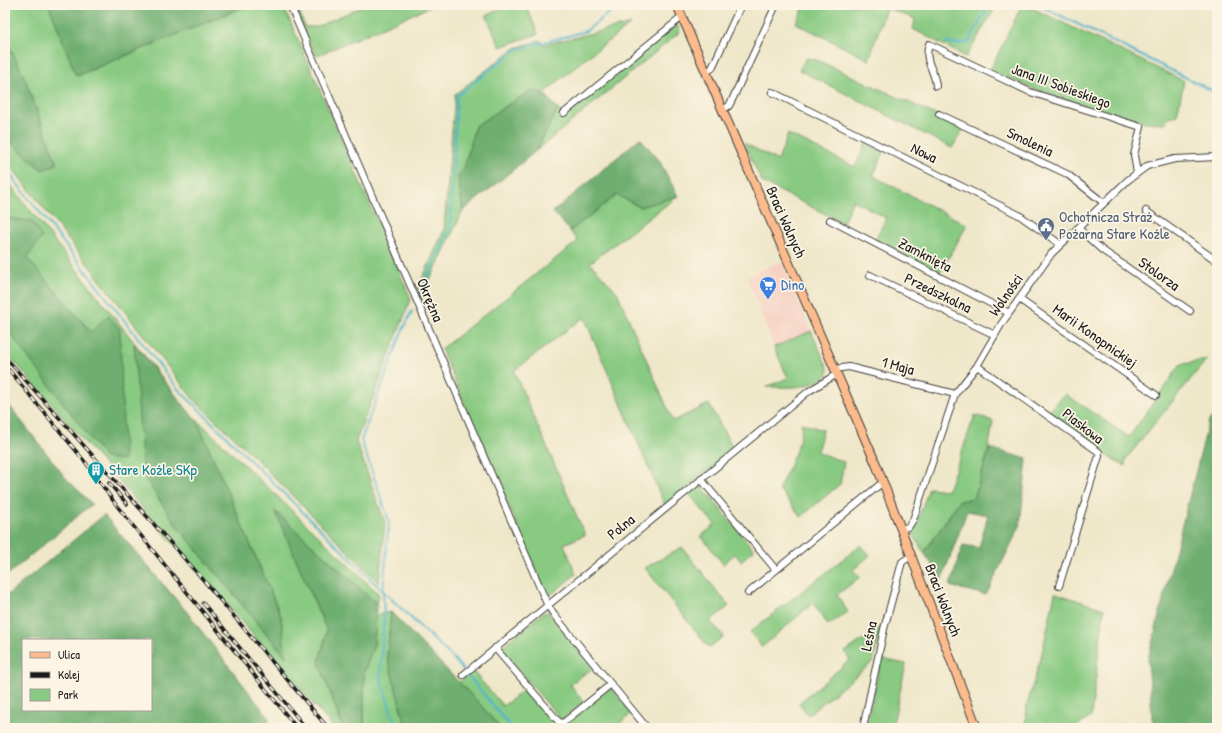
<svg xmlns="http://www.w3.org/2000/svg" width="1222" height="733" viewBox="0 0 1222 733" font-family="'Patrick Hand',sans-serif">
<rect width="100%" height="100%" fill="#fcf5e5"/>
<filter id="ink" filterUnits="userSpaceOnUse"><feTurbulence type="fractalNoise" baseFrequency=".025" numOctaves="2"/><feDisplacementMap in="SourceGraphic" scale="8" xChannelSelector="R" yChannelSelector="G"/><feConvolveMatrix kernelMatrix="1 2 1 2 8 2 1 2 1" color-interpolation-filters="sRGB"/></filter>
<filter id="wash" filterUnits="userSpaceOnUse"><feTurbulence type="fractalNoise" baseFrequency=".012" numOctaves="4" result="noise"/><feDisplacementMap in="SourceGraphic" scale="16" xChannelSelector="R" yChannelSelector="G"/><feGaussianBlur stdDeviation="0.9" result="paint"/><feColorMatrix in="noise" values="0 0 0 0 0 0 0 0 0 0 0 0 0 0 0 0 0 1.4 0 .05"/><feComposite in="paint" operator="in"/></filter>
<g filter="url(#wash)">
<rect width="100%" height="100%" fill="#efe7c9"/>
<path fill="#f6d2c4" d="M782 261 811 331 774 347 747 277Z"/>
<path fill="#89ca82" stroke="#52734f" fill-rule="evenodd" d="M5 5H49L77 76 248 5H283L411 299 356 441 385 523 379 583 245 448 194 400 5 159V137L42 170 57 164 25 79 5 36Z
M292 5H297L305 27H316L366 5H434L316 56Z
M513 5H526L538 34 500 47 486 15Z
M805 5H997L966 57 913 29 915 19 886 8 869 60 796 23Z
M1022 5H1026L1184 81 1177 115 1167 118 1165 123 1136 122 1031 88 990 70Z
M631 24 589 56 544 93 530 91 475 126 464 170 458 176 463 211 420 301 416 293 444 230 455 94 515 48 540 40 543 45Z
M677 24 680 32 536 151 558 109 563 116Z
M806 58 817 60 964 128 952 148 799 70Z
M788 134 855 167 866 143 884 152 873 176 967 225 940 273 875 240 886 218 853 200 843 223 762 182 744 143 778 161Z
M5 178 188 411 379 594 377 604 276 512 327 631 319 662 343 728H334L5 351ZM135 345 198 423 281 616 285 656 176 525Z
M617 195 640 207 678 196 590 263 617 292 673 421 709 404 734 450 665 506 584 317 514 371 585 535 564 544 576 574 548 597 441 349 578 241 570 231Z
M811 331 828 368V374C810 390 788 387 766 387L788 378 774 347Z
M1207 359 1126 459 1125 466 1104 454 1098 444 1048 412 1065 394 1129 437 1180 365Z
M975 415 993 421 988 452 974 498 959 501 924 553 913 534 929 488 948 490Z
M801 423 823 430 817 452 844 462 840 484 801 517 779 489C785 474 805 438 801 423Z
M700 484 754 550 741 561 735 554 723 564 701 536 715 525 689 494Z
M861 545 870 555 853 570 860 577 837 595 848 612 828 625 813 603 762 647 750 632Z
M682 547 729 606 710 621 724 636 709 648 645 568Z
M1055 593 1104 609 1091 717 1074 728H1025L1027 705 1042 653Z
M391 612 387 656 406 728H364V672L374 645 376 615Z
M548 612 593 668 570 684 584 702 561 720 500 648 543 613Z
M881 627 873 662 808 715 799 703 850 660 845 652Z
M881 659 906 664 892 728H866Z
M473 671 503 706 526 688 558 725 611 687 631 714 614 728H500L459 682Z"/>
<path fill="#6eae70" stroke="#456546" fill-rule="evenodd" d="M49 5H179L180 8 189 5H248L76 76Z
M5 36 25 79 57 164 42 170 5 137Z
M530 91 544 93 558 109 536 151 463 211 458 175 464 169 475 126Z
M640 138 659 160 678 196 640 207 617 195 570 231 553 212Z
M5 218 32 221 42 237 27 258 91 332 108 315 120 329 124 460 105 458 5 327Z
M134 344 198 423 281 616 286 657 176 525 143 475Z
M5 400 65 477 92 504 5 577Z
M1217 413V728H1153L1148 659 1209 420Z
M990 448 1027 459 1020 526 986 595 950 586 963 545 979 548 988 515 967 511 942 579 924 553 959 501 974 498Z
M275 511 377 604 374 645 364 672V728H343L319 662 327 631Z
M104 515 186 611 269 718 267 728H5V597ZM23 640H151V710H23Z
M391 612 481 705 500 728H406L387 656Z"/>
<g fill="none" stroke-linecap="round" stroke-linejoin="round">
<path stroke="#4db3cc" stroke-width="2" d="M1039 5 1217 93
M946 43 959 44 969 42 989 5
M5 168 178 389 383 591 453 658 512 728
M419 295 450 229 457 96 515 50 586 31 619 5
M396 728 380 676 384 617 383 591 389 521 361 440 402 332 412 311"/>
</g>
</g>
<g filter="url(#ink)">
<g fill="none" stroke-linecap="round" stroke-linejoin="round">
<defs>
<path id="minor" d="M290 5 547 604 554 615 647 728
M706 73 712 68 741 5
M936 86C935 70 923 61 929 44L1030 92 1141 127 1134 155 1137 173
M772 92 1019 215 1060 244
M722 110 729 106 733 98 776 5
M564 113 682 17
M939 114 1067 174 1104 203
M1146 211 1217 261
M830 220 1009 313
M1078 228 1102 250 1190 311
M870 275 995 335
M1019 299 1156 395
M977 366 1099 452V456L1059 586
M835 369 849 367 955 394
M701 479 776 570
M901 530 909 526 913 520 955 394 977 366 1002 323 1052 253 1128 180 1147 166 1175 159 1217 157
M748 593 883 482
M495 648 559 722 563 723 611 684
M463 675 809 391 837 374
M863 728 884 629 902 562 911 556"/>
<path id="major" d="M677 5 876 464 977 728"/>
</defs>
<use href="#minor" stroke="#3c3a36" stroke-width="8"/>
<use href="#major" stroke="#3c3a36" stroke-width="10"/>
<use href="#minor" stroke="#fff" stroke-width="6"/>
<use href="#major" stroke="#fbbb8d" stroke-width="8"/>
<defs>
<path id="rail" d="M5 357 200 576 328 728
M9 370 86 463 117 506 297 728
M109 483 127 504
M203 603 306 728"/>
</defs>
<use href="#rail" stroke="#1c1c1c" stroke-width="3.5"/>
<use href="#rail" stroke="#fcf5e5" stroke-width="2" stroke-dasharray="6" stroke-linecap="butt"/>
</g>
</g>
<defs>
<symbol id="civic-pin" viewBox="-11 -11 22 30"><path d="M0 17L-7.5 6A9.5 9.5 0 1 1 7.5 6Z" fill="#5c6f8a" stroke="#fcf5e5"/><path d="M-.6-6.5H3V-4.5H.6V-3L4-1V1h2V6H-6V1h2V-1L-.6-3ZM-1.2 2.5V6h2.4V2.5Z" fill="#fff"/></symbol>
<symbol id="supermarket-pin" viewBox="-11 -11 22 30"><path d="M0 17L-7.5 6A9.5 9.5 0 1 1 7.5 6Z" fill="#3f7fe0" stroke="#fcf5e5"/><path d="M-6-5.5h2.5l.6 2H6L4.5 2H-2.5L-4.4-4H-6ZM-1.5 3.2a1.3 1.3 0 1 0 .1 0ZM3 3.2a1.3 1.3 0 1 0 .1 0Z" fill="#fff"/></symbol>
<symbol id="building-pin" viewBox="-11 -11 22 30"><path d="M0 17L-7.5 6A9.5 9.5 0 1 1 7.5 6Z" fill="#0f9aa8" stroke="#fcf5e5"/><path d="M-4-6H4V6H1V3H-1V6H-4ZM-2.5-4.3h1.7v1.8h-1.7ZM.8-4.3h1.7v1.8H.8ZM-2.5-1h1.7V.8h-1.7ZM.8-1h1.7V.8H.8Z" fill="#fff"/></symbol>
</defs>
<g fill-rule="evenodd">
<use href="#civic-pin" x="1036" y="216" width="20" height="27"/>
<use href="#supermarket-pin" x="758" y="275" width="20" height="27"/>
<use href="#building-pin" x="86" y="460" width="20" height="27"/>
</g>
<g text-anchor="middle" stroke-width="3.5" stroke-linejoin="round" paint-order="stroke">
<g font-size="15" fill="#1c1c1c" stroke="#fcf5e5">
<text transform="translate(1061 86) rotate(20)" y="5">Jana III Sobieskiego</text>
<text transform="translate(1030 142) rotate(25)" y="5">Smolenia</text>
<text transform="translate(924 153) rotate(26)" y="5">Nowa</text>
<text transform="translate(786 222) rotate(66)" y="5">Braci Wolnych</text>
<text transform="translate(925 255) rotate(27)" y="5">Zamknięta</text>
<text transform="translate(1159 274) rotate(35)" y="5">Stolorza</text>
<text transform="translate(938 293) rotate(26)" y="5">Przedszkolna</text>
<text transform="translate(1006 295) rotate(-55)" y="5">Wolności</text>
<text transform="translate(430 300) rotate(67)" y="5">Okrężna</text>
<text transform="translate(1095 336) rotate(35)" y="5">Marii Konopnickiej</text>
<text transform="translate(898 366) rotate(15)" y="5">1 Maja</text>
<text transform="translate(1083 426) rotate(38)" y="5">Piaskowa</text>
<text transform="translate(621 527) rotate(-39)" y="5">Polna</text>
<text transform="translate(943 600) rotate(69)" y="5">Braci Wolnych</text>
<text transform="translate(869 636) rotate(-78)" y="5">Leśna</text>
</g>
<g font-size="15" fill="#4e5e75" stroke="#fcf5e5" text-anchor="start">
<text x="1059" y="222">Ochotnicza Straż<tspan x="1059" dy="17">Pożarna Stare Koźle</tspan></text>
</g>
<g font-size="15" fill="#366cbe" stroke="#fcf5e5" text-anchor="start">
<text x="781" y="290">Dino</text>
</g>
<g font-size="15" fill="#0d838f" stroke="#fcf5e5" text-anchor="start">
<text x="109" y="475">Stare Koźle SKp</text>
</g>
</g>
<rect width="1222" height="733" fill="none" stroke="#fcf5e5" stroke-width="20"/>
<rect x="22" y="639" width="130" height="72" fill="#fcf5e5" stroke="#a29e95"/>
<rect x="30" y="652" width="20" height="6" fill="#fbbb8d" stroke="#a29e95"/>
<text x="58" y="659" font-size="12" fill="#1c1c1c">Ulica</text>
<rect x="30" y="672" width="20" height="6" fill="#1c1c1c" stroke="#a29e95"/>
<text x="58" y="679" font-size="12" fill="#1c1c1c">Kolej</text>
<rect x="30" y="689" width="20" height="12" fill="#89ca82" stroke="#a29e95"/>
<text x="58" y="699" font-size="12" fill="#1c1c1c">Park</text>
</svg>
